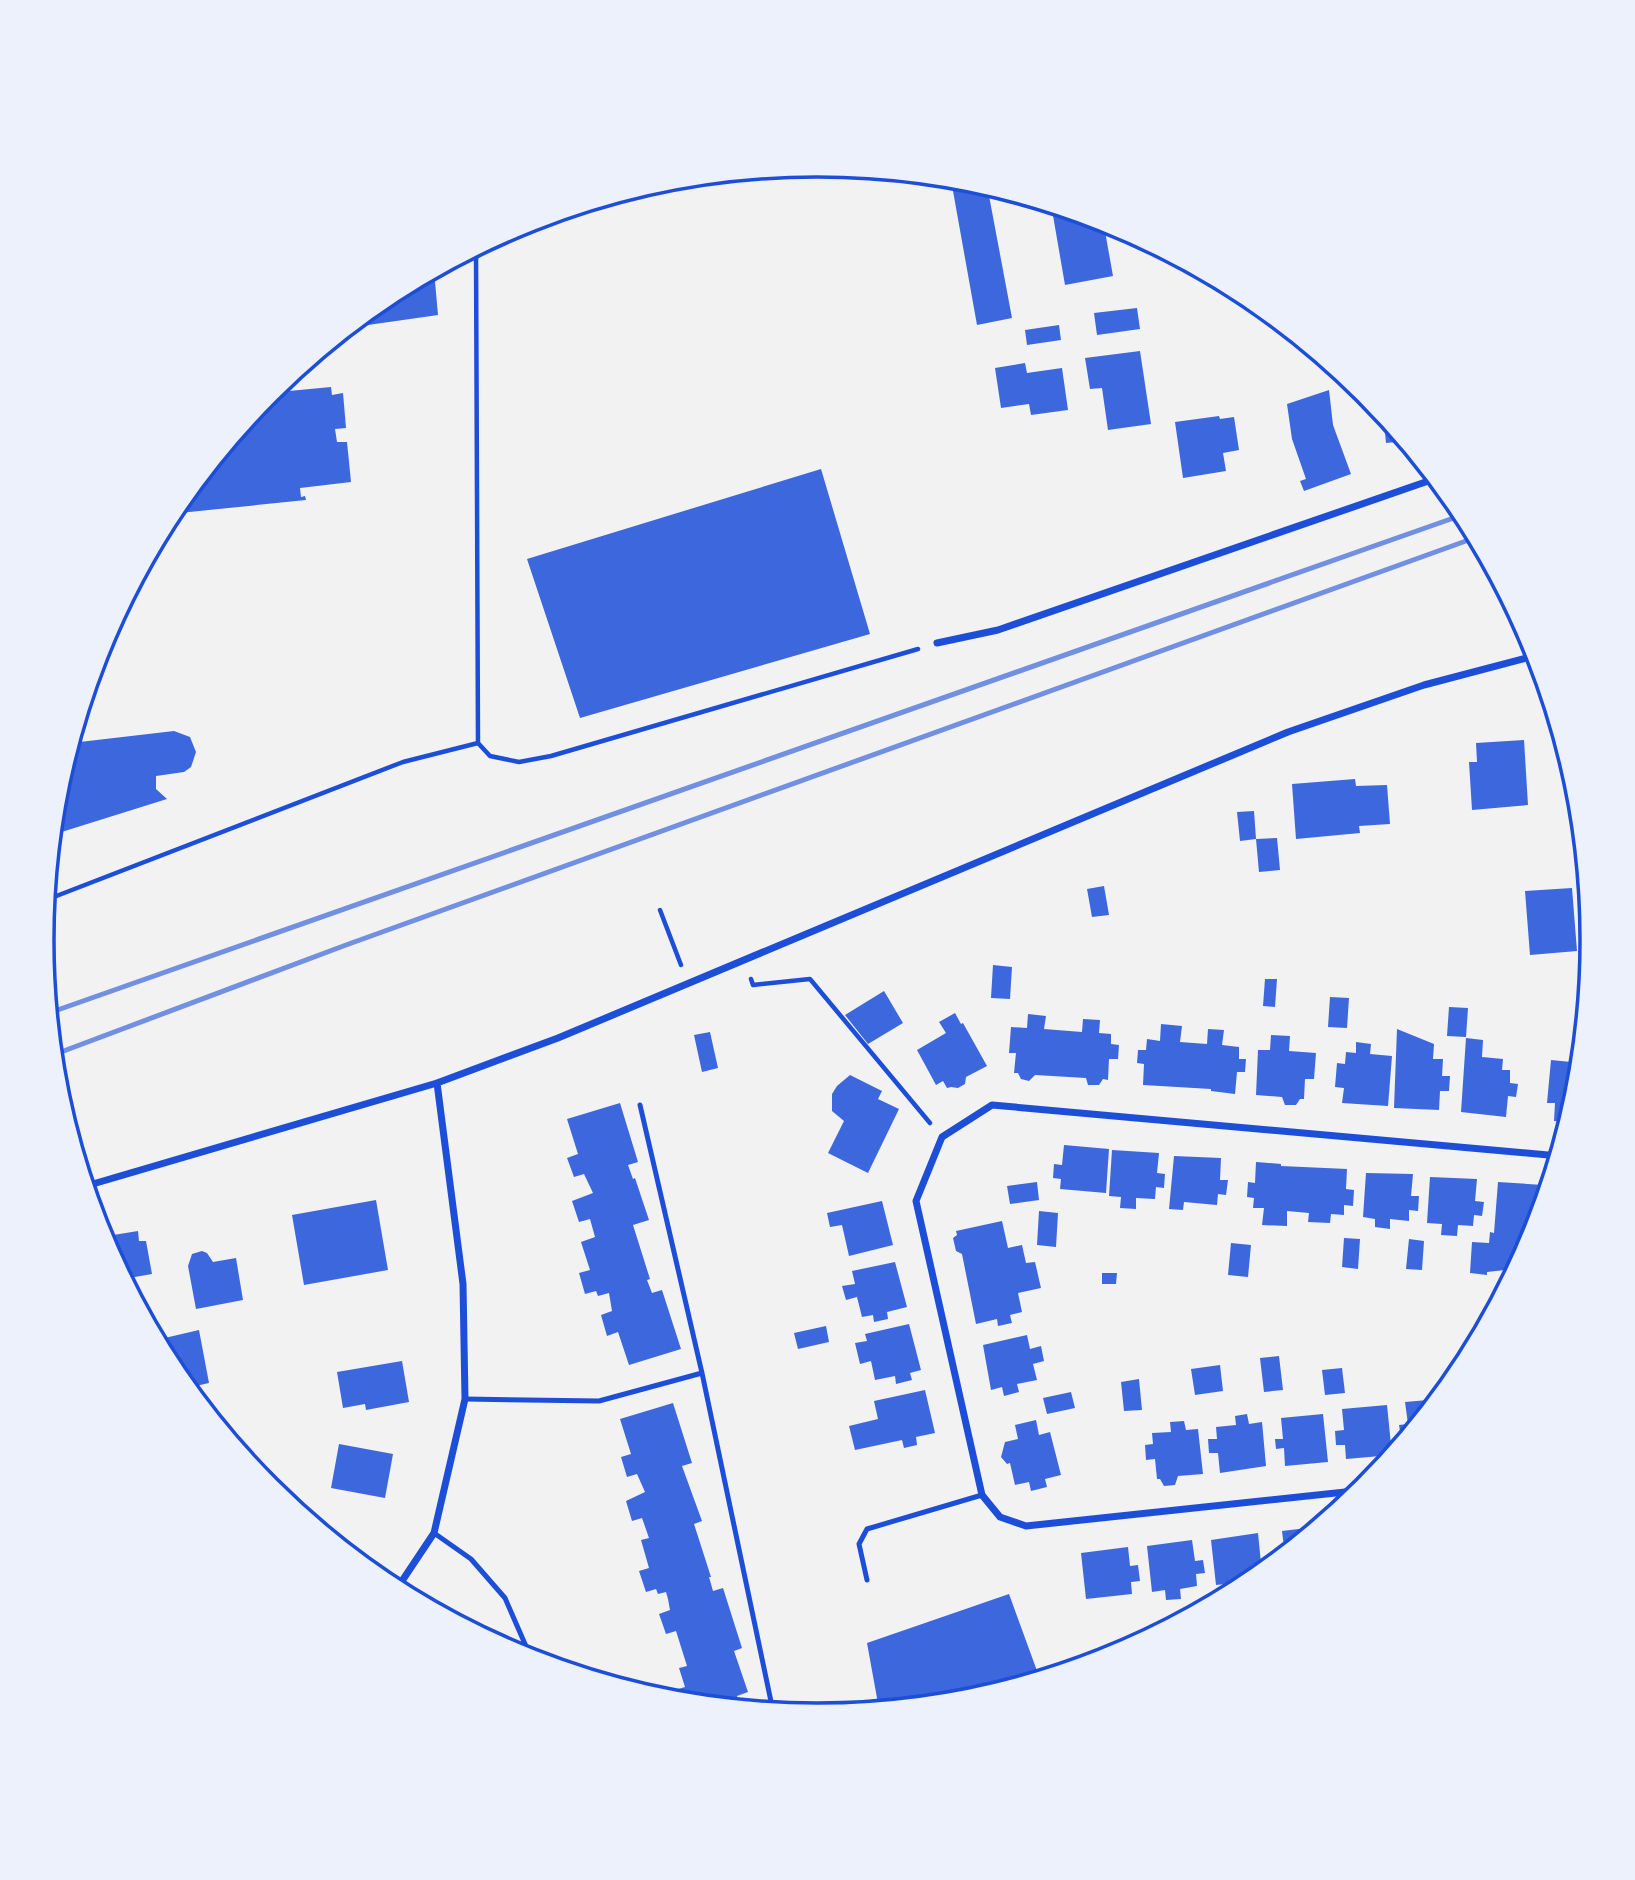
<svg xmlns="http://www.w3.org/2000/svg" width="1635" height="1880" viewBox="0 0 1635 1880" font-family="Overpass,sans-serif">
<rect width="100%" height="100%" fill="#f2f2f2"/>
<path fill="#3d67dc" d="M851 168 888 171V172L853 179Z
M987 185 1012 318 977 325 953 191Z
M1051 204 1103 220 1113 276 1065 285Z
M434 270 438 315 347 328 387 295Z
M1137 308 1140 329 1097 335 1094 313Z
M1059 325 1061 340 1027 345 1025 330Z
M1140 351 1151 424 1108 430 1102 388 1090 389 1085 358Z
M1025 363 1027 373 1062 368 1068 410 1031 415 1029 404 1001 408 995 368Z
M331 387 332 395 343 393 346 428 335 429 337 442H347L351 482 300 488 301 497 305 496 306 500 170 514 268 393Z
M1329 390 1333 425 1351 474 1304 491 1300 481 1306 479 1292 439 1287 404Z
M1383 412 1396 428 1406 441 1386 443Z
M1219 416 1220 419 1234 417 1239 450 1223 453 1226 471 1183 478 1175 422Z
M821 469 870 634 580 718 527 559Z
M174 731 190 737 196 752 191 767 184 772 156 776V789L167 799 52 835 57 788 71 743Z
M1524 740 1528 805 1472 810 1469 762H1477L1476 743Z
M1355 779 1356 786 1387 785 1390 824 1359 826 1360 833 1296 839 1292 784Z
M1254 811 1256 839 1240 841 1237 812Z
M1277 838 1280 870 1259 872 1256 839Z
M1104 886 1109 915 1092 917 1087 889Z
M1572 888 1577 951 1530 955 1525 891Z
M993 965 1012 967 1010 999 991 998Z
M1265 979H1277L1275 1007 1263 1006Z
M884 991 903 1023 868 1044 845 1015Z
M1330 997 1349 998 1347 1028 1328 1027Z
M1449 1007 1468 1008 1466 1037 1447 1036Z
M955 1013 961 1024 963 1023 987 1066 966 1077 965 1084 958 1088 951 1087 947 1088 943 1081 936 1085 917 1050 946 1033 939 1022Z
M1028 1014 1046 1016 1044 1029 1082 1032 1083 1019 1100 1020 1099 1033 1111 1034V1044L1119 1045 1118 1059H1109L1108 1080 1103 1079 1099 1085H1088L1086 1078 1035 1075 1029 1081 1021 1079 1018 1073H1014L1016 1053H1009L1011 1027 1027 1028Z
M1161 1024 1182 1026 1180 1042 1207 1044 1208 1029 1224 1030 1222 1045 1239 1047V1059H1246L1245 1072H1237L1235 1094 1211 1091V1089L1143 1085 1144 1064 1137 1063 1138 1050H1146L1147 1039 1160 1041Z
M1397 1029 1434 1044 1433 1059H1443L1442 1076H1450L1449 1091H1440L1439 1110 1394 1108Z
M710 1032 718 1068 702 1072 694 1035Z
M1271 1035 1290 1036 1289 1051 1316 1053 1314 1079H1305L1304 1099H1300L1296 1105H1285L1282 1097 1256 1095 1258 1050H1270Z
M1466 1038 1483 1040 1482 1057 1503 1059 1502 1070H1510V1083L1518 1084 1516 1097 1508 1096 1506 1117 1461 1112Z
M1356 1042 1371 1044 1370 1054 1392 1056 1388 1106 1342 1103 1344 1088 1335 1087 1337 1063 1345 1064 1346 1052 1356 1053Z
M1551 1060 1581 1063 1578 1092 1569 1122 1554 1121 1555 1103H1547Z
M850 1075 882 1091 878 1099 899 1109 868 1173 828 1153 844 1121 832 1111V1094L837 1086Z
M620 1103 638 1162 628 1165 633 1179 635 1178 649 1220 633 1225 650 1279 647 1280 652 1293 662 1290 681 1349 629 1365 618 1332 607 1336 601 1315 612 1311 609 1293 598 1296 596 1291 585 1294 579 1273 590 1270 581 1242 595 1237 590 1219 579 1222 572 1201 593 1193 584 1174 574 1177 567 1158 578 1154 567 1119Z
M1064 1145 1109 1149 1106 1193 1060 1189 1061 1179 1053 1178 1054 1164 1062 1165Z
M1112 1150 1159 1153 1157 1173 1165 1174 1164 1188 1156 1187 1155 1199 1136 1198V1209L1120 1208 1121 1197 1109 1196Z
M1174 1156 1221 1158 1220 1180H1228L1226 1195 1218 1194 1217 1205 1184 1202 1183 1210 1169 1209Z
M1256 1162 1281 1164V1166L1347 1169 1346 1189 1354 1190 1353 1206 1344 1205V1215L1331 1214 1330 1223 1308 1222 1309 1213 1287 1211V1226L1262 1225 1264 1208H1253L1254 1198 1247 1197 1248 1182 1255 1183Z
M1366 1173 1413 1174 1411 1196H1419L1418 1211 1409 1210V1221L1390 1219V1229L1375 1227V1219L1363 1217Z
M1430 1177 1477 1179 1475 1201 1484 1202 1482 1216 1474 1215 1473 1226 1458 1225 1457 1236 1441 1235 1442 1224 1427 1223Z
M1037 1182 1039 1200 1010 1204 1007 1186Z
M1498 1182 1543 1185 1541 1202H1544L1534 1237 1527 1249 1515 1248 1514 1269 1487 1272V1275L1470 1273 1472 1242 1489 1243 1490 1232 1494 1233Z
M376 1200 388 1270 304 1285 292 1215Z
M882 1201 893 1245 849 1256 842 1225 830 1227 827 1213Z
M1039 1211 1058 1213 1056 1247 1037 1245Z
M1002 1221 1008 1248 1022 1245 1026 1263 1035 1262 1041 1288 1018 1293 1022 1312 1010 1315 1012 1323 998 1326 997 1319 976 1324 962 1254 956 1251 953 1238 957 1235 956 1231Z
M138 1231 139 1241H146L152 1274 129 1278 131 1294 101 1237Z
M1344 1238 1360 1239 1358 1269 1342 1267Z
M1409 1239 1424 1241 1422 1270 1406 1269Z
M1231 1243 1251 1245 1248 1277 1228 1275Z
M202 1251 207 1253 213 1262 236 1258 243 1300 196 1309 188 1266 192 1254Z
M895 1262 907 1307 887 1312 888 1319 874 1322 873 1315 862 1317 857 1297 846 1300 842 1286 855 1284 852 1271Z
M1102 1273H1117L1116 1284H1102Z
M909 1324 921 1370 910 1373 912 1380 896 1384 895 1376 875 1380 871 1361 860 1364 855 1343 867 1341 865 1334Z
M826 1326 829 1342 798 1349 794 1333Z
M199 1330 209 1383 187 1388 172 1371 156 1340Z
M1027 1335 1030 1349 1041 1346 1044 1361 1033 1364 1037 1380 1017 1384 1019 1392 1004 1396 1002 1387 991 1390 983 1345Z
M1279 1356 1283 1390 1264 1392 1260 1358Z
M402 1361 409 1402 366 1410 365 1404 343 1408 337 1372Z
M1220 1365 1223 1391 1195 1395 1191 1369Z
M1342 1368 1345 1393 1325 1395 1322 1370Z
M1139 1379 1142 1410 1124 1411 1121 1382Z
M925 1390 935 1433 916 1437 917 1445 904 1448 902 1440 855 1450 849 1426 878 1419 874 1401Z
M1071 1392 1075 1408 1047 1414 1043 1398Z
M1439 1399 1408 1437 1401 1438 1399 1425 1408 1424 1405 1402Z
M673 1403 692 1463 682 1466 702 1521 694 1524 711 1577H709L713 1591 723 1588 742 1648 734 1651 748 1692 737 1696 741 1708 679 1702 675 1690 685 1687 679 1668 687 1666 676 1631 666 1634 659 1614 670 1610 668 1599 666 1592 658 1594 656 1589 646 1592 639 1571 649 1568 641 1540 649 1538 642 1518 632 1521 626 1501 645 1492 637 1474 627 1477 621 1457 631 1454 620 1419Z
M1387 1405 1392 1455 1346 1459 1345 1445H1336L1335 1431 1344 1430 1342 1409Z
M1247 1414 1249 1424 1262 1422 1266 1466 1220 1473 1218 1453H1209L1208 1439H1217L1216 1427 1236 1425 1235 1416Z
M1323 1414 1328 1462 1285 1466 1284 1448 1276 1449 1275 1439H1283L1281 1418Z
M1036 1420 1039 1435 1050 1432 1061 1475 1045 1479 1047 1487 1031 1491 1029 1482 1015 1485 1010 1463 1007 1464 1001 1457 1005 1442 1018 1439 1015 1425Z
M1184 1421 1186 1430 1198 1429 1203 1474 1178 1476 1175 1485 1164 1486 1160 1479H1157L1155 1459 1146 1460 1145 1445 1153 1444 1152 1433 1171 1432 1170 1422Z
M339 1444 393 1454 385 1498 331 1488Z
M1321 1521 1324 1523 1285 1555 1282 1531 1307 1528 1310 1522Z
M1258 1533 1262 1573 1252 1581 1216 1585 1211 1540Z
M1192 1540 1195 1561 1203 1560 1205 1573 1196 1574 1197 1586 1180 1589 1181 1599 1166 1600 1165 1590 1152 1592 1147 1546Z
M1128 1547 1130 1566 1138 1565 1140 1581 1131 1582 1132 1594 1086 1599 1081 1553Z
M1009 1594 1040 1679 968 1701 879 1709 867 1643Z"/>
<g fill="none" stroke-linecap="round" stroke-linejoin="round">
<path stroke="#1d4ed8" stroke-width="4.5" d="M476 248 478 743 490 756 519 762 551 756 918 649
M46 900 403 762 478 743
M660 910 681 965
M751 979 753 985 810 979 930 1123"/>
<path stroke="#1d4ed8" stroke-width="5" d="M640 1105 702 1373 773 1711
M465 1399 599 1401 702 1373
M434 1533 471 1559 505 1598 532 1660
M867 1580 859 1544 867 1529 982 1495"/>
<path stroke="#1d4ed8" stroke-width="7" d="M937 643 998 630 1437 478
M86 1186 437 1083 558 1038 1288 732 1424 685 1538 655
M1364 1490 1026 1526 1000 1517 982 1495 916 1201 942 1137 992 1105 1559 1156
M396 1590 434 1533 465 1399 463 1284 437 1083"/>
<path stroke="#7290e2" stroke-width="5" d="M49 1013 1465 514
M53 1055 346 945 1477 537"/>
</g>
<path d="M0 0H1635V1880H0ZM54 940a763 763 0 1 1 1526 0a763 763 0 1 1-1526 0Z" fill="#edf1fc" fill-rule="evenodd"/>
<path fill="none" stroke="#1d4ed8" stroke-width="3.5" d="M54 940a763 763 0 1 1 1526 0a763 763 0 1 1-1526 0Z"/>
</svg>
